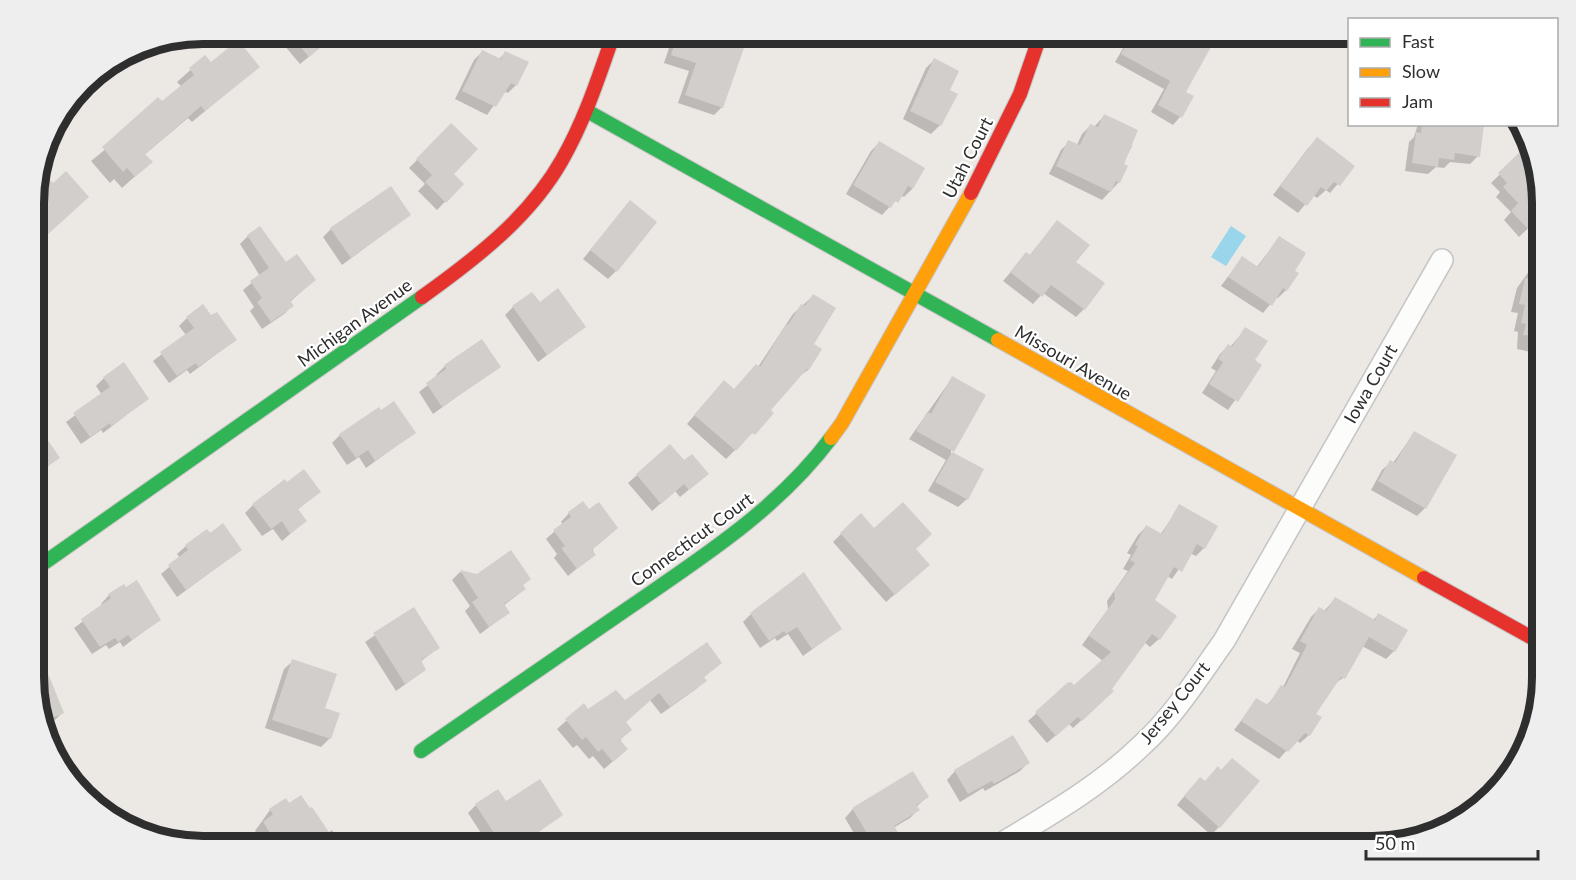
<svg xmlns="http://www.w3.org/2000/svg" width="1576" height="880" viewBox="0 0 1576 880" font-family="Lato,sans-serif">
<rect width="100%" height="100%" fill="#ece8e4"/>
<path fill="#99d6ec" d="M1231 226 1246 236 1226 266 1211 257Z"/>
<path fill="#0003" d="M338 33 300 64 284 45 292 37Z
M674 33H705L722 107 714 115 678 103 689 71 664 63Z
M1132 33H1191L1180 117 1173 125 1151 112 1164 89 1115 62Z
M483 51 499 59 506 52 516 85 508 93 504 91 487 115 455 99 474 60Z
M205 57 211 64 258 67 192 122 188 118 144 155 151 162 122 188 114 179 110 183 91 161 182 87 177 82Z
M934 60 948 90 940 125 931 134 903 119 926 68Z
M1104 116 1132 146 1122 165 1119 182 1102 200 1049 174 1061 150 1069 142 1077 145 1082 134 1091 125 1094 127Z
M1418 124H1469L1478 156 1470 164 1450 162 1444 168 1436 167 1428 174 1405 171 1409 142 1414 137Z
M452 125V174L462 184 437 210 418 191 425 184 409 168Z
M879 143 923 169 912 189 904 197 901 195 882 215 846 194 871 151Z
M1309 147 1353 166 1330 193 1326 190 1317 198 1313 195 1298 213 1273 195Z
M1528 147 1543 191V214L1519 237 1504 220 1511 212 1496 197 1500 192 1491 183Z
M34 193 78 205 38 242 34 238Z
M630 202 616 271 608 279 583 259Z
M409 215 342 265 323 237 331 229Z
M1057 222 1074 262 1084 309 1076 317 1043 293 1033 304 1003 281 1026 254 1029 256Z
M248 236 285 264 303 290 290 302 292 306 284 314 262 329 250 311 254 307 243 290 260 276 240 244Z
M1279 238 1293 271 1286 290 1278 298 1276 297 1263 313 1221 286 1242 258 1256 268Z
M1532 267 1543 270V355L1517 349 1518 332 1514 331 1518 313 1511 312 1517 288Z
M813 296 812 344 820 349 808 370 798 377 769 410 772 413 726 459 687 424 716 390 734 391 758 367 793 314Z
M539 304 584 327 538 362 505 315 513 307Z
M211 317 235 340 190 374 187 370 169 383 153 361 186 335 179 326 187 318Z
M1246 329 1253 361 1260 365 1228 410 1202 393 1216 371 1211 368 1220 354 1228 346 1230 347Z
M481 341 499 366 433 414 419 392 438 377 436 375 445 366Z
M104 378 147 399 103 433 101 430 81 444 66 422 102 395 96 386Z
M952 378 951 453 982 470 967 499 958 507 928 491 946 460 909 439Z
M414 433 366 468 359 457 347 465 332 443 340 435Z
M1414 433 1425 508 1417 516 1371 490 1382 470 1391 462 1393 463Z
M34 443 58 458 42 471 46 477 34 488Z
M670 446 698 482 680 497 675 491 652 511 628 483Z
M319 492 297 510 305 521 282 541 273 529 262 536 245 513 253 505Z
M583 503 594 554 568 576 554 558 557 554 546 539 563 524 561 522 569 513Z
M1180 506 1204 548 1196 556 1190 553 1172 579 1167 576 1153 601 1159 639 1150 647 1144 642 1104 699 1073 728 1069 724 1047 743 1028 721 1068 685 1073 687 1103 661 1082 645 1108 609 1107 601 1128 571 1123 569 1131 555 1127 553 1138 535 1146 527 1160 535Z
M874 530 914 549 919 573 886 602 833 542 841 534Z
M207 531 240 550 177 597 161 574 180 558 177 554 186 546Z
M460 572 477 575 529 579 522 586 525 589 503 606 508 613 480 634 465 611 470 606 452 580Z
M109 595 159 620 123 647 120 642 109 649 106 645 92 654 74 628 103 606 101 604Z
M1335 599 1373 620 1378 615 1394 651 1386 659 1362 646 1343 678 1333 685 1314 714 1309 735 1300 743 1296 740 1279 759 1234 730 1257 700 1266 706 1283 687 1300 653 1292 649 1311 617 1319 609 1324 611Z
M414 609 438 648 420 662 425 670 396 691 365 642Z
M751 614 840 629 803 656 788 634 777 641 775 638 760 648 743 622Z
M38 651 62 713 54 721 44 725 34 700V652Z
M293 661 330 738 321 747 265 728 284 669Z
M720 663 703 678 705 681 696 689 661 714 650 700 624 723 618 757 604 769 593 756 589 759 577 745 573 748 557 729 584 705 588 711 624 702Z
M1028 763 1020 771 985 791 983 788 960 802 947 780 955 771Z
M1192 787 1219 827 1211 835 1177 805Z
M95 795 101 808 110 804 117 819 123 816 128 827 118 825 89 797Z
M927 797 916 807 918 810 910 818 893 828 900 839 892 847H862L845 818 853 809Z
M289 805 328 833 332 830 344 847H266L255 831 270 810Z
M476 805 561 814 516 847H490L468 813Z"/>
<path fill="#d1cecb" d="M289 33H338L309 57Z
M678 33H710L745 45 723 108 685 95 696 63 671 55Z
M1133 33H1186L1211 47 1186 92 1194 96 1182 118 1158 105 1170 81 1121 54Z
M238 40 260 67 205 111 201 106 145 154 153 162 135 177 127 168 123 172 102 147 158 97 162 101 194 75 189 68 205 55 211 62Z
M482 50 501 59 505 51 529 62 517 86 511 83 496 107 462 91Z
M934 58 959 71 950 90 958 94 941 126 910 111Z
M1104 114 1138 130 1124 164 1128 166 1120 183 1116 181 1111 192 1056 166 1068 140 1080 145 1090 124 1098 127Z
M451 123 478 149 454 174 464 184 446 203 425 182 432 175 416 159Z
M1422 124H1484L1480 157 1455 153 1454 160 1439 158 1438 167 1412 163 1416 132 1421 133Z
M1317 137 1355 166 1340 186 1334 182 1326 191 1321 187 1307 206 1280 186Z
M879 141 925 168 913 189 908 186 898 203 895 201 891 208 853 185Z
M1527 145 1543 191V216L1528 229 1511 211 1518 203 1503 187 1507 183 1498 173Z
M66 171 89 197 47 235 34 221V191L48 178 53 183Z
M391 186 411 215 351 258 330 228Z
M630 200 657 222 617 272 590 250Z
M1057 220 1090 245 1076 262 1105 283 1085 310 1051 285 1042 297 1010 272 1026 252 1030 255Z
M260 226 286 262 297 254 316 280 290 301 294 306 271 322 257 302 262 298 250 281 269 268 247 235Z
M1279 236 1306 253 1295 271 1299 273 1287 291 1283 288 1272 306 1228 277 1242 256 1258 267Z
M1535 262 1543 263V337L1523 335 1526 324 1521 323 1525 305 1519 304 1525 278 1531 279Z
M558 288 586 327 547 355 512 306 532 292 540 302Z
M813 294 836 308 814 344 822 349 809 370 807 369 771 410 774 413 755 435 752 433 736 451 694 415 724 380 734 389 756 364 760 367 786 324 788 325 801 304 805 306Z
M203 304 211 315 217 312 237 340 198 367 196 363 177 376 160 352 194 328 186 317Z
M1245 327 1268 341 1255 360 1262 365 1238 402 1209 384 1223 362 1218 359 1228 344 1232 347Z
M482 339 501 367 442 407 426 383 446 369 444 365Z
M124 362 149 399 111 426 110 423 90 437 73 413 110 387 103 377Z
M952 376 986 395 954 452 916 431 927 412 931 414Z
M394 401 416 433 375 461 368 450 356 458 339 434 379 407 381 410Z
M34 420 60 458 34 475Z
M1414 431 1457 455 1426 509 1378 481 1390 460 1395 463Z
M670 444 684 460 692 454 709 474 689 490 684 484 661 504 636 474Z
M952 452 984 469 968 500 935 482Z
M304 469 321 492 298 509 307 521 290 534 282 521 271 529 252 504 285 479 287 482Z
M583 501 589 509 599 502 618 528 592 550 596 555 577 569 561 548 565 546 553 530 571 517 568 512Z
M903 502 932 534 916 549 930 565 895 595 840 533 861 513 874 528Z
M1179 504 1218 526 1205 549 1197 544 1182 572 1174 567 1155 600 1177 616 1160 640 1152 634 1112 689 1114 691 1082 721 1078 717 1056 736 1035 712 1067 683 1071 682 1074 685 1111 652 1089 636 1115 599 1114 591 1135 563 1130 560 1138 546 1135 545 1146 525 1162 534Z
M223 523 242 550 186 590 168 565 188 550 185 545 207 529 210 533Z
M511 550 531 579 523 585 526 589 504 604 510 613 489 627 472 602 478 598 460 570 477 574Z
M804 572 842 629 812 649 797 627 786 634 784 631 769 641 750 613Z
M137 580 161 620 132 640 128 635 118 642 115 638 100 647 81 619 111 598 108 594 124 584 126 587Z
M1335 597 1375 620 1378 613 1408 630 1395 652 1369 637 1345 679 1341 677 1316 714 1322 717 1310 736 1305 733 1288 752 1241 721 1256 698 1268 705 1281 685 1285 687 1307 645 1300 641 1319 607 1326 611Z
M414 607 440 648 421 660 426 670 405 684 373 633Z
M35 641 64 713 43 722 34 700Z
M707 642 722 663 704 677 707 681 670 707 659 693 626 722 632 730 620 740 628 749 613 762 602 749 598 752 586 737 582 740 565 719 584 703 588 709 616 690 625 700Z
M292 659 337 674 325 708 340 713 331 739 272 720Z
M1013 735 1030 763 994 784 992 781 968 794 954 770Z
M1232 758 1260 781 1220 828 1184 796 1200 777 1205 781 1218 766 1221 770Z
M913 771 929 797 916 805 920 810 894 826 902 839 889 847H875L852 808Z
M540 779 563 815 520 845 503 847 475 804 498 789 506 801Z
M301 795 310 808 312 807 339 847H279L263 822 273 814 269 809 286 798 289 803Z"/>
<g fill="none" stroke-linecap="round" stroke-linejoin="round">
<defs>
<path id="street" d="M996 847C1047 816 1099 787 1142 745 1174 716 1199 676 1224 641L1442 260"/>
<path id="fast" d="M587 111 998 340
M34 570 422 297
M421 751C490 704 558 656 627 609 701 558 777 510 831 438"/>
<path id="slow" d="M998 340 1424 578
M831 438 842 423 971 193"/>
<path id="jam" d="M971 193 1020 94 1041 33
M422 297C475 259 530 217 562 160 585 120 599 76 614 33
M1424 578 1543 644"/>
</defs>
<use href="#street" stroke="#c5c4c5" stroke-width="24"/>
<use href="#fast" stroke="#c5c4c5" stroke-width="16"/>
<use href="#slow" stroke="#c5c4c5" stroke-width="16"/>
<use href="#jam" stroke="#c5c4c5" stroke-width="16"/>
<use href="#street" stroke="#fcfcfb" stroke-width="21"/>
<use href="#fast" stroke="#30b455" stroke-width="14"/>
<use href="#slow" stroke="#ff9f0a" stroke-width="14"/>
<use href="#jam" stroke="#e5322d" stroke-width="14"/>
</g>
<g text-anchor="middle" stroke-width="4.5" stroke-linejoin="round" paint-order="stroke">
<g font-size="18" fill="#2e2e2e" stroke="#fff">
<text transform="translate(968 158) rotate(-63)" y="6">Utah Court</text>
<text transform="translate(355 323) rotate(-36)" y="6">Michigan Avenue</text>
<text transform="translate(1073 363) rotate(30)" y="6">Missouri Avenue</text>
<text transform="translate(1371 384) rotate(-60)" y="6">Iowa Court</text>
<text transform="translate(692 540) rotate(-36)" y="6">Connecticut Court</text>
<text transform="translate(1175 703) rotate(-51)" y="6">Jersey Court</text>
</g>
</g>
<path d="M0 0H1576V880H0ZM203 44H1373A159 159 0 0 1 1532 203V677A159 159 0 0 1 1373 836H203A159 159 0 0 1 44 677V203A159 159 0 0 1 203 44Z" fill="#eee" fill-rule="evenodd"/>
<path fill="none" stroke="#2e2e2e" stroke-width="8" d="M203 44H1373A159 159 0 0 1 1532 203V677A159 159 0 0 1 1373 836H203A159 159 0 0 1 44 677V203A159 159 0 0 1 203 44Z"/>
<rect x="1348" y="18" width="210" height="108" fill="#ffffff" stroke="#ababab" stroke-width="1.5"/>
<rect x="1360" y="38" width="30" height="9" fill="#30b455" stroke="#ababab" stroke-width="1.5"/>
<text x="1402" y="48" font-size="18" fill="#2e2e2e">Fast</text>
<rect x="1360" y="68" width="30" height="9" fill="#ff9f0a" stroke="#ababab" stroke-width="1.5"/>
<text x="1402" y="78" font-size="18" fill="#2e2e2e">Slow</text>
<rect x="1360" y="98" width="30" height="9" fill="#e5322d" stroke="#ababab" stroke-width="1.5"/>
<text x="1402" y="108" font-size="18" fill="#2e2e2e">Jam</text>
<path d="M1366 850v9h172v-9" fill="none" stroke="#2e2e2e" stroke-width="3"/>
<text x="1375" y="850" font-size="18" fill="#2e2e2e" stroke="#ffffff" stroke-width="4.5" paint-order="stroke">50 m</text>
</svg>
